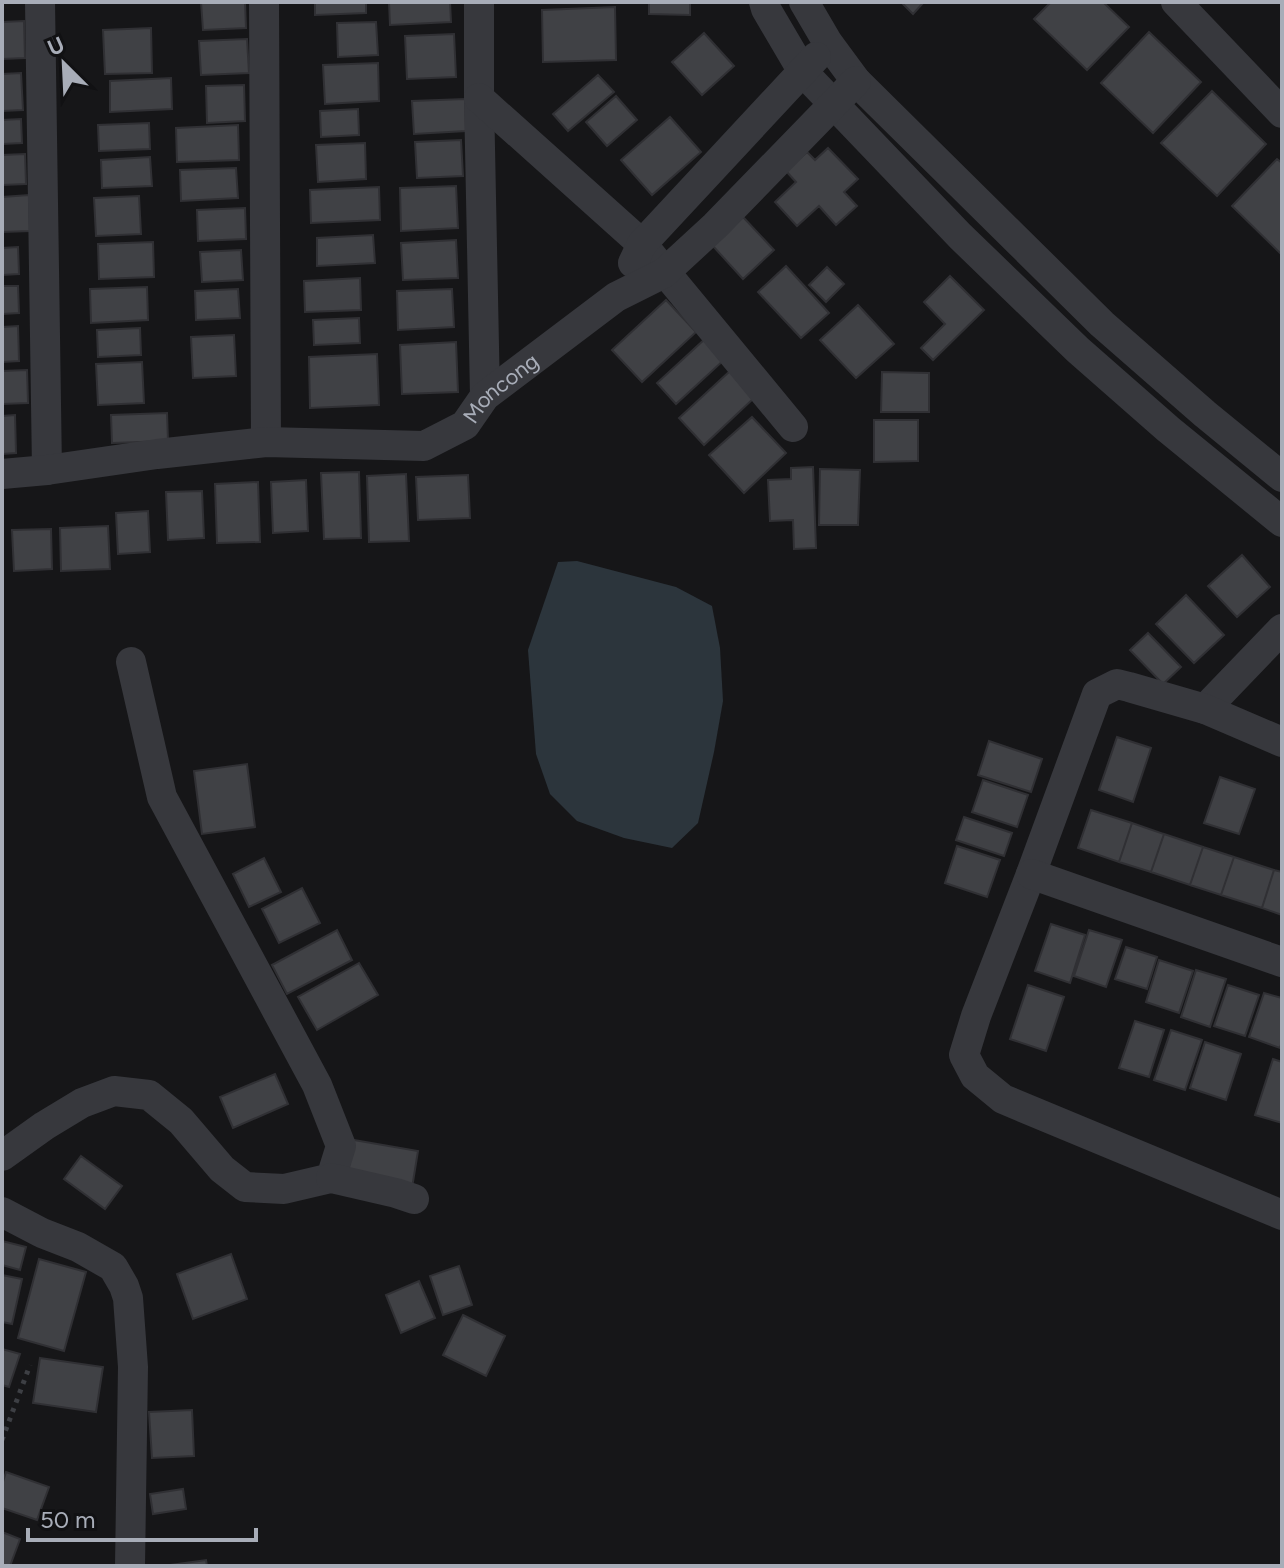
<svg xmlns="http://www.w3.org/2000/svg" width="1284" height="1568" viewBox="0 0 1284 1568" font-family="Figtree,sans-serif">
<rect width="100%" height="100%" fill="#161618"/>
<path fill="#2c353c" d="M577 561 676 587 712 606 720 648 723 701 714 752 698 823 672 848 624 838 577 821 550 794 536 754 528 650 558 562Z"/>
<path fill="#404145" stroke="#303034" stroke-width="2" d="M201 2H245L246 28 203 30Z
M315 2H366V13L315 15Z
M389 2H450L451 22 390 25Z
M649 2H690V15L649 14Z
M901 2H924L913 14Z
M1051 2H1103L1129 27 1087 70 1034 19Z
M615 7 616 60 543 62 542 10Z
M24 21 25 58 2 59V22Z
M376 22 378 55 338 57 337 23Z
M151 28 152 73 105 74 103 30Z
M1149 32 1201 82 1153 133 1101 83Z
M704 33 734 66 702 95 672 62Z
M454 34 456 77 407 79 405 36Z
M247 39 249 73 201 75 199 41Z
M378 63 379 101 325 104 323 65Z
M21 73 23 110 2 111V74Z
M598 75 614 92 568 131 553 114Z
M171 78 172 109 110 112V81Z
M244 85 245 121 207 123 206 86Z
M1212 91 1266 144 1217 196 1161 143Z
M616 96 637 120 607 146 586 122Z
M465 99 466 131 414 134 412 101Z
M358 109 359 135 321 137 320 111Z
M670 117 701 152 652 195 621 160Z
M21 119 22 143 2 144V120Z
M149 123 150 149 99 151 98 125Z
M238 125 239 160 177 162 176 128Z
M461 140 463 176 417 178 415 142Z
M365 143 366 179 318 182 316 145Z
M828 148 858 179 844 192 857 206 836 225 819 206 797 226 775 202 796 182 786 171 807 152 815 160Z
M25 154 26 184 2 185V155Z
M150 157 152 186 102 188 101 160Z
M1277 159 1282 163 1281 254 1232 206Z
M236 168 238 198 181 201 180 170Z
M456 186 458 228 401 231 400 188Z
M379 187 380 220 311 223 310 190Z
M29 195 30 231 2 232V197Z
M139 196 141 234 96 236 94 198Z
M245 208 246 239 198 241 197 210Z
M743 217 774 250 743 279 712 245Z
M373 235 375 263 317 266V238Z
M456 240 458 278 403 280 401 243Z
M153 242 154 277 99 279 98 244Z
M18 247 19 274 2 275V248Z
M241 250 243 280 202 282 200 252Z
M786 266 829 313 801 338 758 292Z
M827 267 844 284 826 302 809 285Z
M950 276 984 310 933 360 921 348 945 324 924 302Z
M360 278 361 310 305 312 304 281Z
M2 286H18L19 313 2 314Z
M147 287 148 320 91 323 90 289Z
M238 289 240 318 196 320 195 291Z
M452 289 454 327 398 330 397 291Z
M666 300 696 332 642 382 612 350Z
M858 305 894 344 856 378 820 340Z
M359 318 360 343 314 345 313 320Z
M18 326 19 361 2 362V327Z
M140 328 141 355 98 357 97 330Z
M234 335 236 376 193 378 191 337Z
M706 338 725 359 676 404 657 383Z
M456 342 458 392 402 394 400 345Z
M377 354 379 405 310 408 309 357Z
M142 362 144 403 98 405 96 364Z
M27 370 28 403 2 404V371Z
M730 371 754 398 704 445 679 418Z
M882 372 929 373V412H881Z
M167 413 168 441 112 443 111 415Z
M15 415 16 453 2 454V416Z
M752 417 786 453 744 493 709 455Z
M874 420H918V461L874 462Z
M813 467 816 548 794 549 793 520 770 521 768 480 791 479V468Z
M820 469 860 470 858 525H819Z
M359 472 361 538 324 539 321 473Z
M406 474 409 541 369 542 367 476Z
M468 475 470 518 418 520 416 477Z
M306 480 308 531 273 533 271 482Z
M258 482 260 542 217 543 215 484Z
M202 491 204 538 168 540 166 492Z
M148 511 150 552 118 554 116 513Z
M108 526 110 569 61 571 60 528Z
M51 529 52 569 14 571 12 530Z
M1242 555 1270 587 1237 617 1208 586Z
M1186 595 1224 635 1194 663 1156 624Z
M1148 633 1181 667 1163 684 1130 650Z
M1117 737 1151 748 1133 802 1099 790Z
M989 741 1042 759 1031 792 978 775Z
M247 764 255 827 202 834 194 771Z
M1220 777 1255 789 1239 834 1204 823Z
M983 780 1028 795 1017 827 972 812Z
M1091 810 1132 823 1119 862 1078 848Z
M964 817 1012 833 1004 856 956 840Z
M1132 823 1164 834 1151 872 1119 862Z
M1164 834 1203 847 1190 885 1151 872Z
M957 846 1000 860 987 897 945 883Z
M1203 847 1234 857 1221 895 1190 885Z
M1234 857 1274 870 1262 908 1221 895Z
M264 858 281 892 249 907 233 874Z
M1274 870 1282 872V915L1262 908Z
M302 888 320 923 279 943 262 909Z
M1051 924 1085 935 1070 983 1035 971Z
M337 930 352 960 287 994 272 965Z
M1089 930 1122 940 1106 987 1074 976Z
M1126 947 1157 957 1147 989 1115 979Z
M1159 960 1193 971 1179 1013 1146 1002Z
M359 963 378 995 317 1030 298 997Z
M1196 970 1226 979 1210 1027 1181 1017Z
M1028 985 1064 997 1046 1051 1010 1039Z
M1228 985 1259 995 1245 1036 1214 1026Z
M1264 993 1282 998V1041L1280 1048 1249 1037Z
M1135 1021 1164 1030 1149 1077 1119 1068Z
M1171 1030 1202 1040 1185 1090 1154 1080Z
M1205 1042 1241 1054 1226 1100 1190 1088Z
M1273 1059 1282 1062V1123L1255 1115Z
M275 1074 288 1104 233 1128 220 1097Z
M354 1140 418 1151 412 1188 347 1177Z
M81 1156 122 1186 105 1209 64 1179Z
M2 1241 26 1247 20 1270 2 1265Z
M231 1254 247 1299 193 1319 177 1274Z
M39 1259 86 1272 64 1351 18 1338Z
M459 1266 472 1305 443 1315 430 1276Z
M2 1275 22 1279 12 1324 2 1322Z
M419 1281 435 1318 401 1333 386 1295Z
M463 1315 505 1336 486 1376 443 1355Z
M2 1349 20 1354 9 1387 2 1385Z
M40 1358 103 1367 96 1412 33 1403Z
M192 1410 194 1456 152 1458 149 1412Z
M6 1472 49 1487 37 1520 2 1508V1485Z
M183 1489 186 1509 153 1514 150 1494Z
M2 1532 20 1539 10 1566H2Z
M206 1560 207 1566H163Z"/>
<g fill="none" stroke-linecap="round" stroke-linejoin="round">
<path stroke="#3d3f44" stroke-width="5" stroke-dasharray="4 6" stroke-linecap="butt" d="M2 1440 30 1365"/>
<g stroke="#37383d" stroke-width="30">
<path d="M40 2 47 470"/>
<path d="M264 2 266 442"/>
<path d="M479 2V98L485 396"/>
<path d="M764 2 766 9 803 72 960 236 1078 350 1168 429 1282 522"/>
<path d="M804 2 828 43 856 81 1102 324 1205 414 1282 477"/>
<path d="M1176 2 1282 113"/>
<path d="M479 98 642 244 793 427"/>
<path d="M633 263 642 244 816 57"/>
<path id="s1" d="M2 474 47 470 157 454 266 442 424 446 465 425 485 396 616 297 664 273 715 226 856 81"/>
<path d="M1205 709 1282 629"/>
<path d="M1282 742 1205 709 1129 687 1117 684 1097 694 1031 874 976 1016 964 1055 975 1076 1003 1099 1282 1215"/>
<path d="M1031 874 1282 962"/>
<path d="M2 1156 44 1126 82 1103 114 1091 149 1095 181 1121 222 1169 245 1187 284 1189 331 1178 341 1146 317 1085 162 797 131 662"/>
<path d="M331 1178 396 1193 414 1199"/>
<path d="M2 1212 42 1233 78 1247 113 1267 124 1286 128 1298 133 1367 130 1566"/>
</g>
</g>
<g text-anchor="middle" stroke-width="6" stroke-linejoin="round" paint-order="stroke">
<g font-size="22" fill="#a8adb8" stroke="#111113">
<text dy="8" stroke="none"><textPath href="#s1" startOffset="522">Moncong</textPath></text>
</g>
</g>
<rect width="1284" height="1568" fill="none" stroke="#a8adb8" stroke-width="8"/>
<g transform="translate(64 64) rotate(336)" stroke="#111113" stroke-width="6" paint-order="stroke">
<path d="M0-6L14 30L0 20L-14 30Z" fill="#a8adb8"/>
<text y="-12" font-size="22" font-weight="bold" text-anchor="middle" fill="#a8adb8">U</text>
</g>
<path d="M28 1528v12h228v-12" fill="none" stroke="#a8adb8" stroke-width="4"/>
<text x="40" y="1528" font-size="24" fill="#a8adb8" stroke="#111113" stroke-width="6" paint-order="stroke">50 m</text>
</svg>
